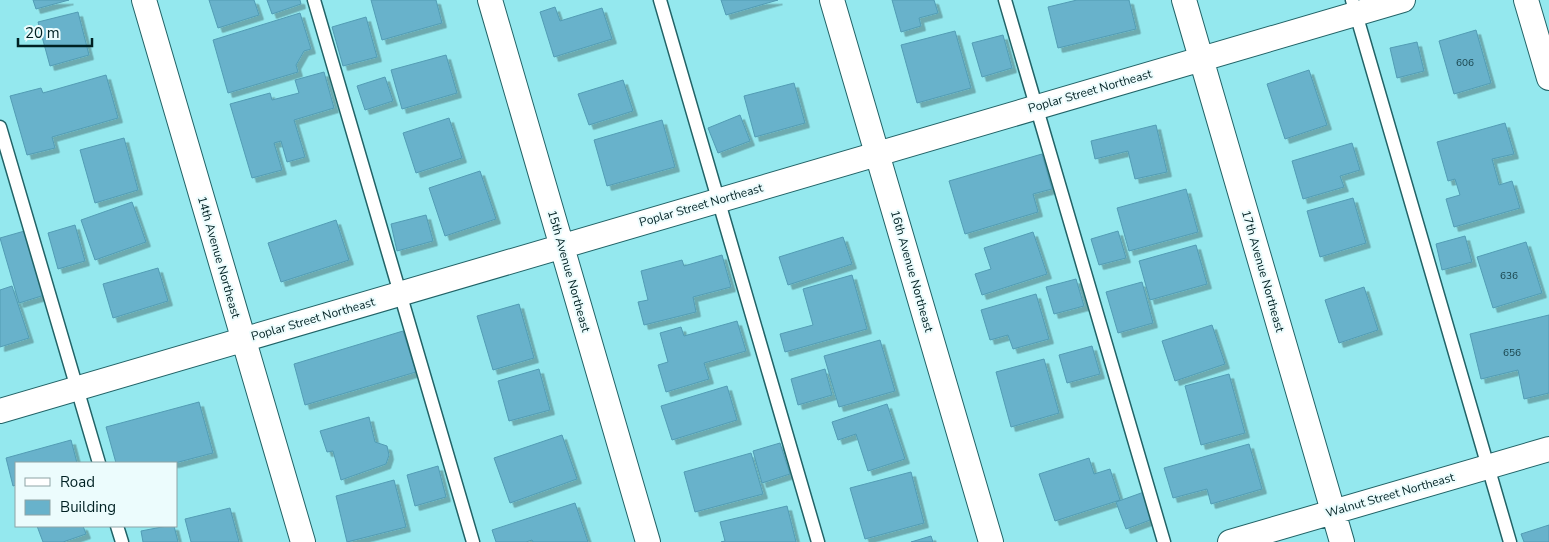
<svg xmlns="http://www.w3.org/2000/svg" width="1549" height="542" viewBox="0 0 1549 542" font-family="'Nunito Sans',sans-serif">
<defs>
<filter id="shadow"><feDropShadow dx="4.5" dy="4.5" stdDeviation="0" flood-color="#0004"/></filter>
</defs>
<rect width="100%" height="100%" fill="#94e8ee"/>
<path fill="#68b2cb" stroke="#529cb4" filter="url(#shadow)" d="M33 0H69L36 9Z
M209 0H254L259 15 218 28Z
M267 0H300L301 4 272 14Z
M371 0H436L442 23 382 40Z
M721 0H778L726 15Z
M892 0H934L938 13 919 18 921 26 901 32Z
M1077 0H1129L1136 29 1058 48 1048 7Z
M555 7 560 21 602 8 612 39 554 57 540 12Z
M78 12 89 55 50 66 38 22Z
M300 13 311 49 304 51 296 65 298 72 228 93 213 40Z
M366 17 377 57 343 66 332 27Z
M1476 30 1491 83 1454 94 1439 41Z
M955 31 971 88 917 103 901 45Z
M1003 35 1012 68 982 77 972 43Z
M1417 42 1424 71 1397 78 1390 48Z
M446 55 457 93 402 109 391 70Z
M1309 70 1327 125 1285 139 1267 84Z
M324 72 334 108 294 120 305 157 287 162 281 141 274 143 282 170 252 178 230 104 270 93 272 100 299 93 295 80Z
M106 75 118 118 52 137 55 148 27 155 10 96 41 88 43 93Z
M385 77 393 101 365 110 357 86Z
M623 80 633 111 589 125 578 94Z
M794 83 805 123 755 137 744 96Z
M740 115 750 141 718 153 708 128Z
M449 118 462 158 416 173 403 133Z
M662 120 675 167 607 186 594 140Z
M1505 123 1514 154 1492 159 1499 185 1512 181 1520 208 1454 227 1446 199 1460 195 1455 179 1448 181 1437 142Z
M1156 125 1167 172 1135 179 1128 151 1095 159 1091 141Z
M124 138 138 190 95 203 80 150Z
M1352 143 1360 170 1340 176 1344 187 1303 199 1292 161Z
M1042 154 1052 189 1033 194 1038 212 965 234 949 181Z
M480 171 496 219 445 236 429 188Z
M1186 189 1198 232 1129 251 1117 208Z
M1353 198 1366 243 1320 257 1307 211Z
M132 202 146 242 95 260 81 220Z
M426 215 433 241 397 251 391 224Z
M336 220 349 260 281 282 268 243Z
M75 225 85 261 58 269 48 233Z
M28 230 48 294 19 303 0 238Z
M1118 231 1126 258 1099 265 1091 239Z
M1033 232 1047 274 982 295 975 274 991 269 984 248Z
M1465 236 1472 262 1442 270 1436 244Z
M843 237 852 264 788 285 779 257Z
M1526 242 1542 293 1493 308 1477 257Z
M1196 245 1207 284 1150 300 1139 261Z
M722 255 731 287 693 297 696 312 644 325 638 302 648 300 641 271 682 260 684 266Z
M158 268 168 301 113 318 103 284Z
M852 275 867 329 785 352 780 334 813 325 803 289Z
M1076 279 1084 306 1054 314 1046 287Z
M1142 282 1153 323 1118 333 1106 292Z
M12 286 29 338 0 347V290Z
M1364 287 1378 330 1339 343 1325 300Z
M1036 294 1049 339 1013 349 1008 335 990 340 981 310Z
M519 304 534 358 493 370 477 316Z
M1549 315V393L1524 399 1518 370 1481 379 1470 334Z
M737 321 746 351 704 363 709 379 666 392 658 365 668 362 660 333 681 327 684 336Z
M1212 325 1225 364 1175 381 1162 341Z
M403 331 416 372 305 405 294 364Z
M880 340 895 391 839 407 824 356Z
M1092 346 1100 374 1067 383 1059 355Z
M1044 359 1059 413 1011 427 996 372Z
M539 369 550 410 509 421 498 381Z
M825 369 832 395 798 405 791 379Z
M1229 374 1245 433 1201 445 1185 386Z
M727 386 737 420 672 440 661 406Z
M199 402 213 453 175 463H116L106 427Z
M887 404 905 459 868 471 856 434 838 440 832 422Z
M369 417 375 442 387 446 389 455 386 464 341 480 333 451 327 452 320 431Z
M562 435 577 479 510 503 494 458Z
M71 440 77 463H16V485L13 486 6 458Z
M780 443 790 474 762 483 753 451Z
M1249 444 1262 489 1211 504 1207 489 1173 498 1164 468Z
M751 453 763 494 695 512 684 472Z
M1089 458 1094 474 1110 469 1120 500 1055 521 1039 474Z
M438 466 446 497 415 506 407 475Z
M911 472 924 523 865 539 850 488Z
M394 480 406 527 347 542 336 496Z
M1144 492 1153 519 1126 529 1116 502Z
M575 503 588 542H533L532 540 526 542H496L492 530Z
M787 506 796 542H721L725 541 720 522Z
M230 508 239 542H191L185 519Z
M1549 525V542H1524L1521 534Z
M37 526H83L86 534 63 542H43Z
M167 526H174L178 542H143L141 531Z
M931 536 933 542H911Z"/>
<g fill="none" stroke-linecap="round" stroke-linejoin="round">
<defs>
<path id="service" d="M314 0 473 542
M660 0 818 542
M1005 0 1164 542
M1352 0 1510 542
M0 127 99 463
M117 526 122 542"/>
<path id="minor" d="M144 0 303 542
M490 0 648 542
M832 0 991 542
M1184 0 1342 542
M1526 0 1549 78
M0 411 1403 0
M1230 542 1549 449"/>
</defs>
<use href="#service" stroke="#216367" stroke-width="15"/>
<use href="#minor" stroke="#216367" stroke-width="26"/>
<use href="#service" stroke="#fff" stroke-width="12"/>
<use href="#minor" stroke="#fff" stroke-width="24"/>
</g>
<g text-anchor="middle" stroke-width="4" stroke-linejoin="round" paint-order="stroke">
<g font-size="10" fill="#1a454d">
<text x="1465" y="66">606</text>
<text x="1509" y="279">636</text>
<text x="1512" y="356">656</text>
</g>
<g font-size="12" fill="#002123" stroke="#ecfcfd">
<text transform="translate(1090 91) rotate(-16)" y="4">Poplar Street Northeast</text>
<text transform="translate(701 205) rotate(-16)" y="4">Poplar Street Northeast</text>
<text transform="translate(219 257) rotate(74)" y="4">14th Avenue Northeast</text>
<text transform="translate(569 271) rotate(74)" y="4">15th Avenue Northeast</text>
<text transform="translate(912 271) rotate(74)" y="4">16th Avenue Northeast</text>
<text transform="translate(1263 271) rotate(74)" y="4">17th Avenue Northeast</text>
<text transform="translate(313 319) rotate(-16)" y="4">Poplar Street Northeast</text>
<text transform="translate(1390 495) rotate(-16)" y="4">Walnut Street Northeast</text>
</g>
</g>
<rect x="15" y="462" width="162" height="65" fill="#ecfcfd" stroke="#8ea4a6"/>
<rect x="25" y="478" width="25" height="8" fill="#ffffff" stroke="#8ea4a6"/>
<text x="60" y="487" font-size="15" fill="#002123">Road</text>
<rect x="25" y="500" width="25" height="15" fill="#68b2cb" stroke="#8ea4a6"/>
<text x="60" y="512" font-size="15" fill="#002123">Building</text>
<path d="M18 38v8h74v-8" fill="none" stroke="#002123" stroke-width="2.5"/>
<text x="25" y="38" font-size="15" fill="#002123" stroke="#ecfcfd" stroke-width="4" paint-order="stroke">20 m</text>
</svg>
